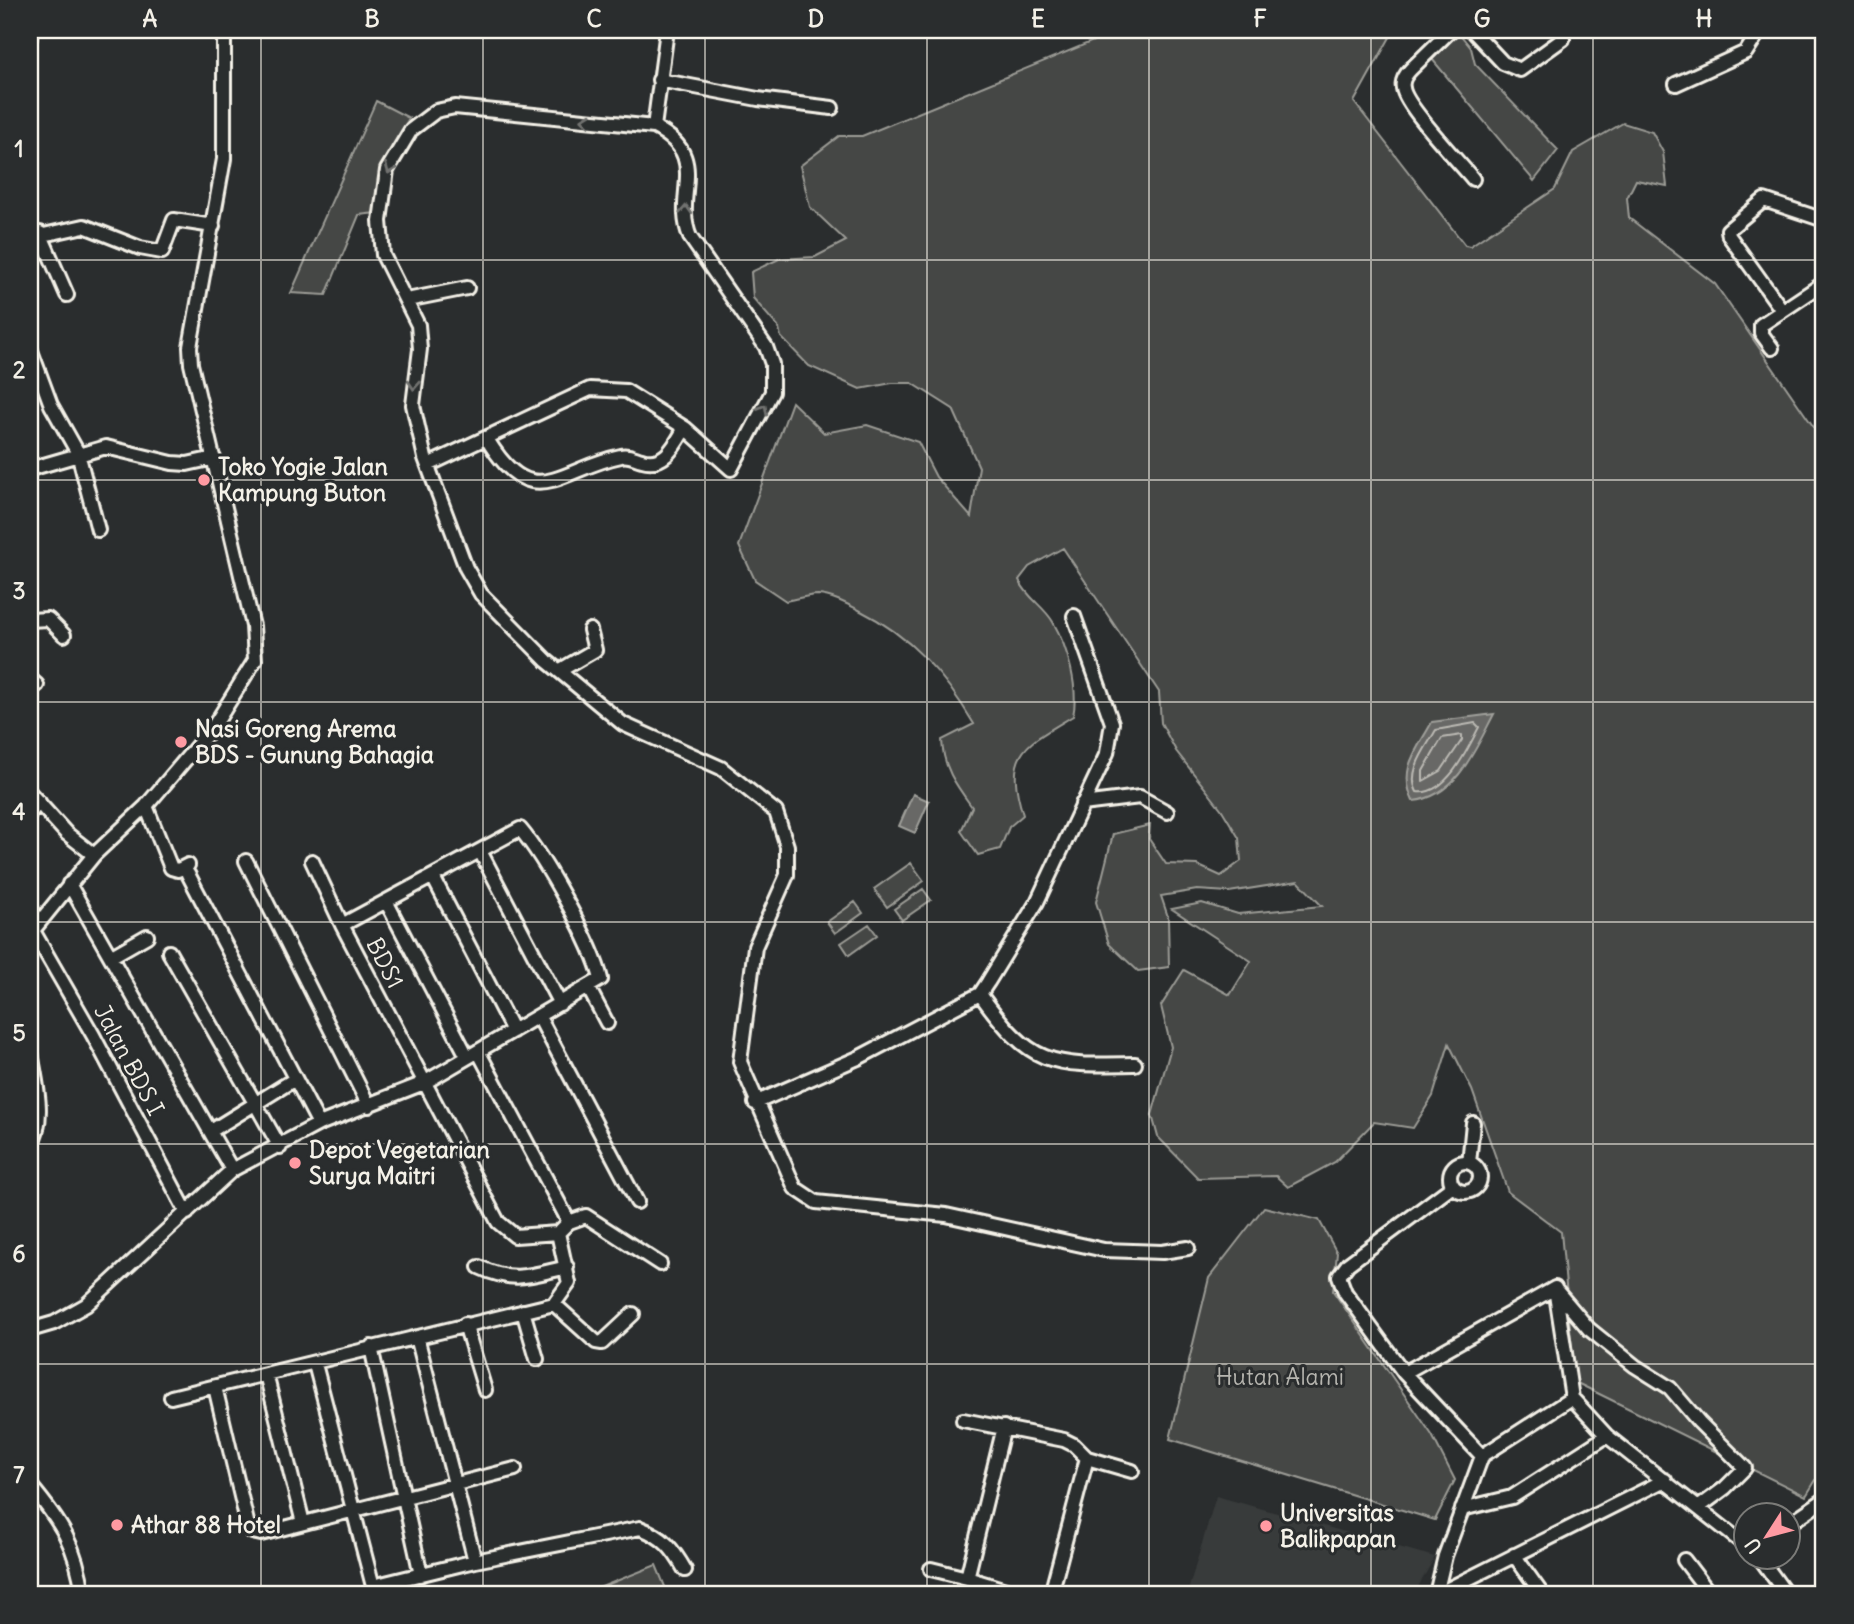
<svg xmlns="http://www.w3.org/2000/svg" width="1854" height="1624" viewBox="0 0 1854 1624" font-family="Delius,sans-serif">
<rect width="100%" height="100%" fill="#2a2d2e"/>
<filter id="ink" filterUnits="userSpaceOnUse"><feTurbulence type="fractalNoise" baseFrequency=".0143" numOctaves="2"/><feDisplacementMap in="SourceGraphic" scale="14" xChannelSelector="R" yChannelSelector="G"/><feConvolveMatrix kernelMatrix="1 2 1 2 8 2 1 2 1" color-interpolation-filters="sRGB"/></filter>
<g filter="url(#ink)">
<path fill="#373a3a" d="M1216 1496 1435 1557 1414 1594H1187Z"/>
<path fill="#444645" stroke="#9c9c96" stroke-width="2" d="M1120 30H1394L1354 102 1465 245 1470 246 1555 189 1573 152 1623 123 1652 132 1663 152 1667 186 1636 180 1627 198 1629 218 1715 284 1824 442V1467L1806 1496 1575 1382 1561 1232 1508 1192 1472 1090 1449 1044 1433 1096 1413 1128 1374 1122 1335 1162 1288 1187 1276 1176 1198 1178 1158 1137 1152 1115 1171 1047 1161 1006 1184 970 1230 995 1251 961 1172 909 1202 903 1238 914 1322 906 1298 881 1229 892 1197 890 1161 896 1168 917 1169 967 1138 971 1109 944 1096 902 1113 834 1150 825 1149 839 1166 864 1197 865 1221 876 1241 861 1239 838 1222 810 1176 751 1161 723 1159 692 1063 548 1029 567 1019 580C1027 598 1044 606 1053 622 1068 648 1079 688 1073 716 1023 746 1004 753 1023 815L1009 827 1000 849 978 855 961 831 972 807C956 785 943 768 942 740L974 724C945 675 911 636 859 610 847 604 832 596 818 595 808 595 796 599 786 601L755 580 739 546 792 402 824 433 867 425 918 442 936 477 971 517 979 467 953 409 912 383H892L860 389 809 366 781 337 779 328 753 298 751 272 779 259 815 257 846 241 810 207 800 166 839 136H862Z
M1459 33 1471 48 1475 64 1558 150 1534 181 1432 59Z
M376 101 409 118 382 167 376 213 359 215 326 295 291 293Z
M911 863 924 881 887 907 874 889Z
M923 889 931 900 902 920 894 909Z
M855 902 863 913 835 933 827 922Z
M869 924 877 935 849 955 841 943Z
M1264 1207 1319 1220 1337 1253 1333 1291 1432 1435 1455 1480 1435 1520 1170 1439 1209 1278Z
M656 1565 668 1594H584Z"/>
<path fill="#676866" stroke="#9f9f9a" stroke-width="2" d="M1494 714C1476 748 1457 797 1413 801 1398 769 1417 750 1432 722Z
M913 794 929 801 915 833 899 826Z"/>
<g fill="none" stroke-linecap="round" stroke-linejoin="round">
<path stroke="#bcbab4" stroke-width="2" d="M1475 723 1479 727C1468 749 1446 796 1417 792 1406 772 1426 748 1436 730Z
M1462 735V740L1441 771 1423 781V771L1442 738Z"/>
<defs>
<path id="minor" d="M1451 30 1411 69C1406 74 1401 80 1403 88 1405 106 1459 162 1473 179
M1472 30 1503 63 1520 70 1563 39
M30 31V38
M659 80 758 99 832 108
M1676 84 1746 52 1760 30
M654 127 667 30
M40 233 67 295
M30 238 84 226 140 248 162 252 174 220 213 226
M407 300 467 288
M1782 310 1729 236 1728 230 1764 200 1824 220
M30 348 51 405 78 453 98 530
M1772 348 1761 333V325L1824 283
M685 428 731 469 772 392V364L766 347 690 237C672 193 712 157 654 127L455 107 436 111 411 130 387 170 380 221 383 255 418 325 420 349 413 405 425 458 466 568 481 594 547 661 623 724 721 768 776 812 787 846V875L755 947 740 1062 795 1188 816 1202 946 1215 1104 1250 1162 1252 1188 1248
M428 465 590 389 626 391 685 428C675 445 665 467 642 460 634 458 629 454 621 456 560 468 533 516 487 439
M30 469 106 447 172 463 187 464 214 458
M30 620 48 619 64 635
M559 671 595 650 590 630
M30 679 37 685
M30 793 66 833 94 855
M1082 804 1140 797 1167 812
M146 806 171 868 178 870 188 865
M30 813 39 802
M480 851 560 1004
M246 861 369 1106
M312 861 342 925 498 1222 515 1236 558 1233 569 1222 478 1051
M188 874 319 1124
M433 877 513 1031
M69 884 232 1170
M387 903 467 1056
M32 929 93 1035 187 1213
M30 934 94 855 146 806 214 726 255 660 253 626 191 364 190 347 224 159V30
M169 952 280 1147
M112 956 147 936
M589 989 607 1023
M980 994C1032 1067 1050 1066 1135 1064
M539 1017 637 1202
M30 1046C34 1077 48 1118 30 1146
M755 1103 858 1058 980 994 988 982 1037 902 1107 753 1112 723 1074 616
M211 1131 295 1079
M1450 1177a15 15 0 1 1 30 0a15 15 0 1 1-30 0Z
M1469 1163 1473 1123
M569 1222 586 1216 660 1264
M479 1267C514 1284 532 1275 567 1267
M1555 1288 1572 1398 1607 1436 1745 1545
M1555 1289 1589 1329 1635 1366 1670 1388 1699 1422 1745 1468 1725 1488 1698 1508
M554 1304 569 1283 558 1233
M523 1311 537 1359
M465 1324 485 1390
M30 1330 54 1323 86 1305 232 1170 319 1124 424 1083 601 979C593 944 544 857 520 829L342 925
M417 1337 475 1561
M371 1347 421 1575
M315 1364 375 1594
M1404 1373 1555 1288
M266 1374 303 1523
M215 1387 248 1526 252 1532 261 1534 515 1469
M171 1397 554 1304 596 1342 602 1343 633 1314
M963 1420 1064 1440 1074 1445 1087 1458 1132 1471
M1004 1427 967 1578 1019 1594
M1482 1456 1572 1398
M30 1485C61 1522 76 1545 83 1594
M1462 1509 1512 1497 1607 1436
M1787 1525 1824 1500
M1514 1555 1542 1594
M1760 1558 1786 1594
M1684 1560 1710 1594
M931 1569 967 1578
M373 1586 475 1561 640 1528C664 1537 673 1549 685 1570
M1051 1594 1087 1458
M1436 1594 1445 1556 1482 1456 1404 1373 1345 1292 1339 1276 1348 1264 1453 1186
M1438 1594 1665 1480"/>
</defs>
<use href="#minor" stroke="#f4f1e8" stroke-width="18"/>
<use href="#minor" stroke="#2a2d2e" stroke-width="12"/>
</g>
<defs><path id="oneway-chevron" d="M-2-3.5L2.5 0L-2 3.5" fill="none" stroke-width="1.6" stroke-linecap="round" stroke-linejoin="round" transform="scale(1.75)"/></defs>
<g stroke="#71726f">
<use href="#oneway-chevron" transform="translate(586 120) rotate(-174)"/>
<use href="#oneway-chevron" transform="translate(390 169) rotate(112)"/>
<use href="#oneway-chevron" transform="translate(686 210) rotate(-87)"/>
<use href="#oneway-chevron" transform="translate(414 385) rotate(94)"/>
<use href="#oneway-chevron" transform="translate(763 409) rotate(-62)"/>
</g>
</g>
<path fill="none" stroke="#f4f1e8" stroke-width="2" stroke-opacity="0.55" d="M261 30V1594M483 30V1594M705 30V1594M927 30V1594M1149 30V1594M1371 30V1594M1593 30V1594M30 260H1824M30 480H1824M30 702H1824M30 922H1824M30 1144H1824M30 1364H1824"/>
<g fill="#ff9aa2" stroke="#2a2d2e" stroke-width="2.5">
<circle cx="204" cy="480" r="7"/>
<circle cx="181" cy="742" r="7"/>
<circle cx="295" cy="1163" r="7"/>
<circle cx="117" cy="1525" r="7"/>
<circle cx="1266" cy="1526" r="7"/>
</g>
<g text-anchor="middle" stroke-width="6" stroke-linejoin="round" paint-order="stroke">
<g font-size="23" font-weight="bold" fill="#f4f1e8" stroke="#2a2d2e" text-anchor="start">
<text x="218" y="475">Toko Yogie Jalan<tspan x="218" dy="26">Kampung Buton</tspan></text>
<text x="195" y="737">Nasi Goreng Arema<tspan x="195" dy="26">BDS - Gunung Bahagia</tspan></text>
<text x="309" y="1158">Depot Vegetarian<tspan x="309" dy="26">Surya Maitri</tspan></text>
<text x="1280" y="1521">Universitas<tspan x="1280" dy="26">Balikpapan</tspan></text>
<text x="131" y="1533">Athar 88 Hotel</text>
</g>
<g font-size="23" fill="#f4f1e8" stroke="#2a2d2e">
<text transform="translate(385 963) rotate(63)" y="8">BDS1</text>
<text transform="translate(129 1060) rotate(62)" y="8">Jalan BDS I</text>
</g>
<g font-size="23" fill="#b6b5af" stroke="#2a2d2e">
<text x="1280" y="1385">Hutan Alami</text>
</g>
</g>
<rect width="1854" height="1624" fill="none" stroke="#2a2d2e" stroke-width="77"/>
<g transform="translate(1767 1536) rotate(234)"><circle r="33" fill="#2a2d2e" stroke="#7b7b78" stroke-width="2"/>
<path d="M0-5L12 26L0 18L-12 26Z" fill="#ff9aa2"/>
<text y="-10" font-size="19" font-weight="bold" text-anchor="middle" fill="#f4f1e8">U</text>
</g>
<rect x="38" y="38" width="1777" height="1548" fill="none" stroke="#f4f1e8" stroke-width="2.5"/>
<g font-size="23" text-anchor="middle" font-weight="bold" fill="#f4f1e8">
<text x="150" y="27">A</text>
<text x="372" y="27">B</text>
<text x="594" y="27">C</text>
<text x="816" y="27">D</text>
<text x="1038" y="27">E</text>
<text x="1260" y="27">F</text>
<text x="1482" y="27">G</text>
<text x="1704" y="27">H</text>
<text x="19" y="157">1</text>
<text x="19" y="378">2</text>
<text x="19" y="599">3</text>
<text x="19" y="820">4</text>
<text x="19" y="1041">5</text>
<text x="19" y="1262">6</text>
<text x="19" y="1483">7</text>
</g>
</svg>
